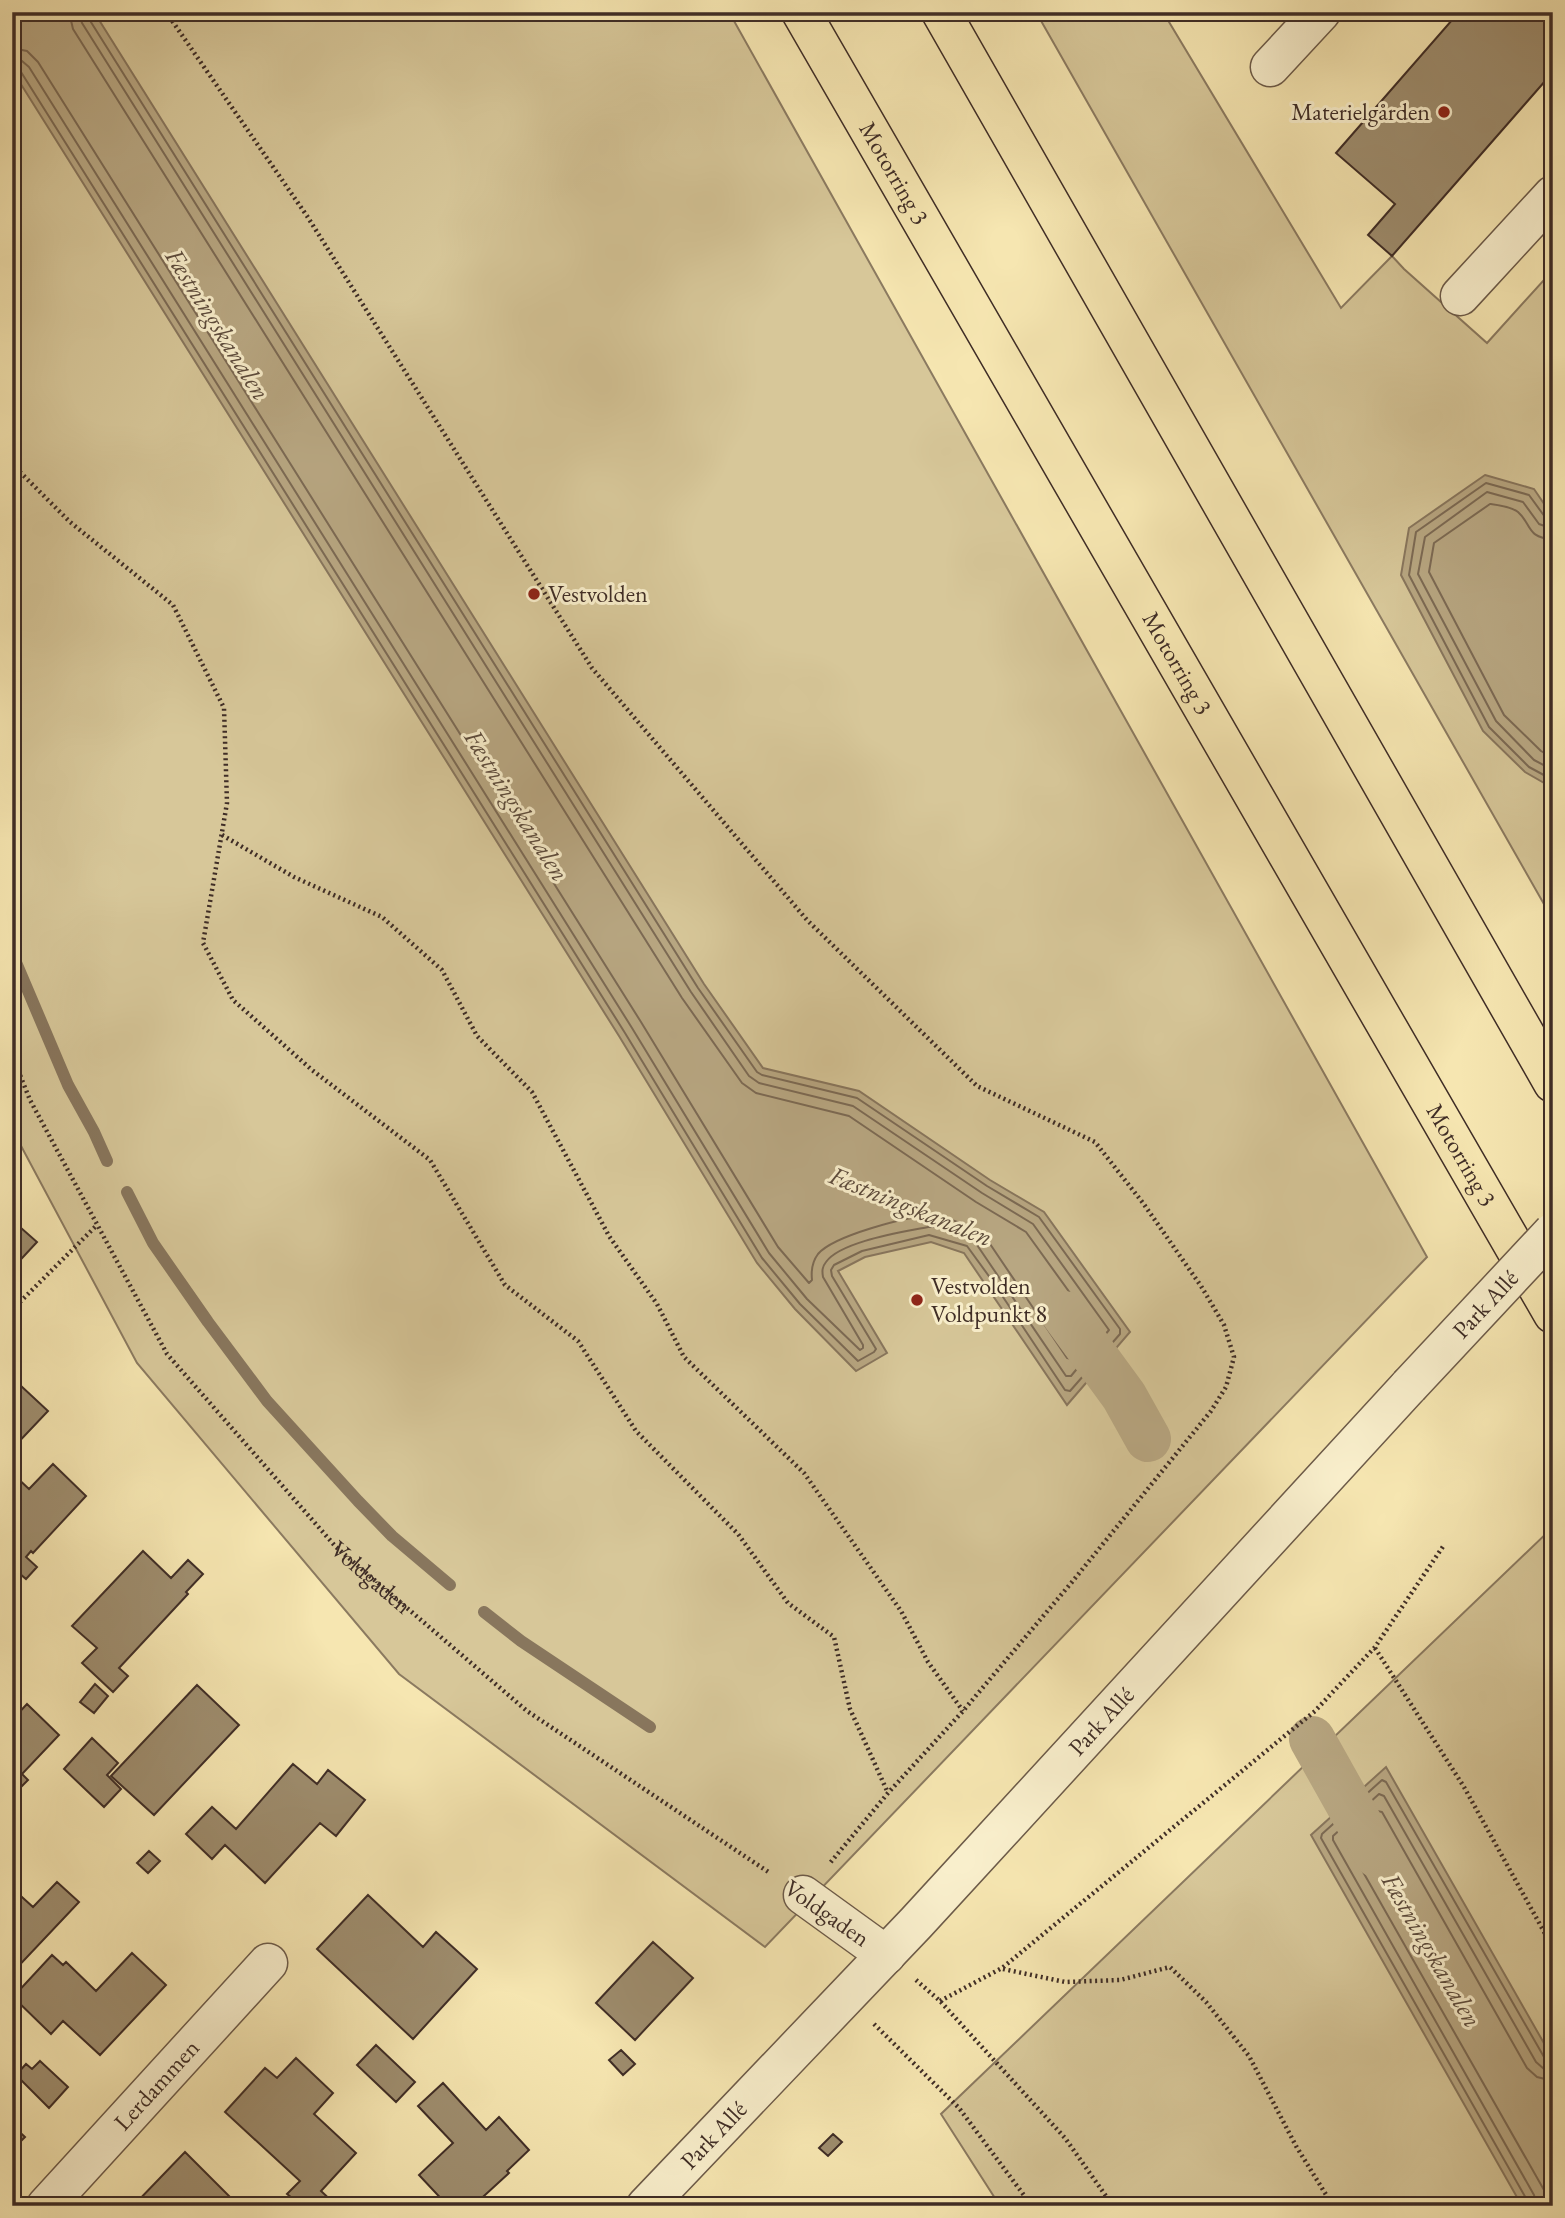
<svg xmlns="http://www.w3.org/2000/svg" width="1565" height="2218" viewBox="0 0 1565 2218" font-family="'EB Garamond',serif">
<rect width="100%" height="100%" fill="#f6e6b1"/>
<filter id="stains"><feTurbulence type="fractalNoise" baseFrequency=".00286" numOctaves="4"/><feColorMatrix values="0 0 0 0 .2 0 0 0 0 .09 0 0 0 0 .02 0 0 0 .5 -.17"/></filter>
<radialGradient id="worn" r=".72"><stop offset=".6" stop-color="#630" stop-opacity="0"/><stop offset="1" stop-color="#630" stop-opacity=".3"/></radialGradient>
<path fill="#d7c799" stroke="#8b7a60" stroke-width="2" d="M12 12H729L1427 1257 765 1947 399 1674 137 1363 12 1129Z
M1036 12H1163L1341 308 1392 256 1404 269 1487 343 1553 270V920Z
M1553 1527V2206H1000L941 2114Z"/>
<path fill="#b8a782" stroke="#88765d" stroke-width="2" d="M12 12H94L704 984 763 1068 859 1091 990 1180 1044 1212 1130 1332 1067 1405 964 1253 931 1242 865 1257 838 1271 887 1353 856 1371 795 1309 757 1263 619 1036 12 70Z
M1485 475 1534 489 1553 517V788L1525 772 1483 731 1401 575 1409 528Z
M1386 1767 1553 2059V2206H1522L1311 1835Z"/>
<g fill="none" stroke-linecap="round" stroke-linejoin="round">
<path stroke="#7c6a54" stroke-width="2" d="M12 48 27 51 38 62 641 1022 778 1247 809 1283 812 1280C811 1271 812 1262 818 1254 833 1236 907 1216 931 1216 945 1216 976 1227 986 1238L1067 1358 1072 1359 1095 1333 1096 1329 1026 1232 976 1202 849 1116 756 1093 742 1083 682 998 73 29 69 12
M12 59 22 61 29 67 632 1028 769 1253 807 1299 860 1350 863 1348V1345L823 1277C822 1271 822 1267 826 1262 841 1241 904 1232 928 1227H937L969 1238 975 1242 1066 1376H1071L1109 1330 1033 1224 982 1193 853 1106 759 1083 749 1076 691 992 82 23 79 12
M12 68H17L21 72 625 1033 762 1258 800 1304 858 1361 874 1352 876 1349 832 1276 831 1270 834 1265 862 1251 929 1235 967 1246 991 1279 1065 1390 1070 1391 1120 1334V1329L1039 1217 987 1186 857 1098 762 1075 757 1072 698 988 89 19 88 12
M1553 520 1545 517 1529 495 1486 483 1416 532 1409 575 1489 727 1529 767 1553 780
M1553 529 1539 524 1523 502 1487 492 1425 537 1418 574 1496 721 1534 760 1553 770
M1553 539C1526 538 1532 524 1518 512 1512 507 1497 505 1490 504L1434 543 1429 572 1504 715 1541 751 1553 758
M1528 2206 1527 2200 1321 1838 1322 1834 1382 1780 1386 1782 1544 2057 1547 2061H1553
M1537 2206 1534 2195 1333 1840V1836L1379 1794 1384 1796 1536 2062 1544 2069 1553 2070
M1547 2206 1544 2190 1346 1842 1347 1839 1377 1811 1382 1812 1527 2068 1537 2077 1553 2081"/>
<path stroke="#88765d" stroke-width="12" d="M12 953 68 1085 94 1132 107 1161
M127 1192 153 1243 208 1322 267 1401 358 1501 392 1536 450 1585
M484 1612 521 1641 650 1727"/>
<path stroke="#b8a782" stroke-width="46" d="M1064 1314 1124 1396 1148 1439
M1312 1739 1377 1855"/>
</g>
<path fill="#9e8d6e" stroke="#3f2d26" stroke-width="2" d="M1459 12H1553V72L1392 256 1368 235 1395 204 1336 153Z
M12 1220 37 1242 12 1269Z
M20 1385 48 1411 12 1449V1394Z
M53 1464 86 1496 33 1553 31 1551 26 1557 37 1567 26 1579 12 1567V1473L29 1489Z
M143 1551 171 1578 188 1560 203 1574 186 1592 188 1594 119 1668 128 1676 113 1692 82 1663 97 1648 72 1626Z
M95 1684 108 1696 94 1713 80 1702Z
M197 1685 239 1725 154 1815 111 1776Z
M27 1704 59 1735 22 1774 28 1780 12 1796V1720Z
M92 1738 118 1763 107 1775 121 1789 104 1807 64 1769Z
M293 1764 317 1784 328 1770 365 1800 336 1836 320 1823 265 1883 225 1845 212 1859 186 1834 212 1807 236 1829Z
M149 1851 160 1861 148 1873 137 1863Z
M57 1882 79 1902 12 1973V1888L33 1907Z
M368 1895 423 1947 436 1932 477 1969 413 2039 317 1949Z
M653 1942 693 1978 635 2040 596 2003Z
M132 1953 166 1985 100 2055 63 2021 51 2034 13 1997 52 1955 63 1965 66 1962 96 1991Z
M376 2045 415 2082 396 2102 357 2065Z
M621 2050 635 2064 623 2075 609 2060Z
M296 2058 333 2093 314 2114 356 2153 321 2191 337 2206H285L292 2198 287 2194 300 2181 225 2112 265 2068 277 2078Z
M40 2061 68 2087 49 2108 16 2075 26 2064 32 2069Z
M443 2083 486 2130 499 2117 529 2150 507 2171 509 2173 473 2206H448L419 2175 453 2143 418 2106Z
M12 2125 25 2137 12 2150Z
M833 2134 842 2142 828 2156 819 2148Z
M185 2152 239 2206H133Z
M362 2199 370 2206H355Z"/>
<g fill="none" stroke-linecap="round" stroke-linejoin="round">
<defs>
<g id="minor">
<path d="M1270 67 1321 12"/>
<path d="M1460 296 1553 195"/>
<path d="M803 1895 886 1955"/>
<path id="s2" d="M46 2206 268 1963"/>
<path id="s3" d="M646 2206 916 1923 1409 1386"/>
</g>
<g id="highway">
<path id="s4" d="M801 12 1553 1314"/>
<path d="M941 12 1553 1083"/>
</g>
</defs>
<use href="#minor" stroke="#6d5b49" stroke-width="41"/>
<use href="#highway" stroke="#3f2d26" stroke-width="41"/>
<g stroke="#3f2d26" stroke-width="4.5" stroke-dasharray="2 3.5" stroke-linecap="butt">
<path d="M166 12 307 216 592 668 807 920 977 1086 1095 1142 1143 1203 1201 1286 1224 1325 1234 1357 1226 1387 1211 1411 1072 1582 963 1711 888 1793 830 1863"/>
<path d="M12 464 70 522 173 605 224 708 227 803 203 943 233 1000 312 1070 430 1160 505 1285 578 1341 636 1431 738 1534 788 1603 834 1637 850 1709 888 1793"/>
<path d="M222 835 294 877 382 917 442 970 477 1036 532 1092 609 1236 657 1304 684 1357 804 1473 901 1611 928 1662 963 1711"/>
<path id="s1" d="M12 1055 30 1100 167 1354 336 1547 527 1711 770 1873"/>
<path d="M12 1310 97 1225"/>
<path d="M1375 1648 1464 1787 1553 1948"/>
<path d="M1003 1969 1065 1982 1120 1980 1170 1967 1206 2002 1249 2056 1296 2146 1333 2206"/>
<path d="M916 1980 940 2001 1065 2138 1113 2206"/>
<path d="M940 2001 1002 1968 1315 1711 1375 1647 1444 1545"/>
<path d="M874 2024 959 2108 1032 2206"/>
</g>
<use href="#minor" stroke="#f9efcc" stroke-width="38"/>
<use href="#highway" stroke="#f6e6b1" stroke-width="38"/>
<defs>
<g id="minor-bridge">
<path id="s5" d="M1409 1386 1553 1232"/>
</g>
</defs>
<use href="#minor-bridge" stroke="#6d5b49" stroke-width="41" stroke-linecap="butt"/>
<use href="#minor-bridge" stroke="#f9efcc" stroke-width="38"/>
</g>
<g fill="#8f2418" stroke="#f9efcc" stroke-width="2.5">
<circle cx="1444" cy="112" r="7"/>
<circle cx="534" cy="594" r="7"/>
<circle cx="917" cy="1300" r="7"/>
</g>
<g text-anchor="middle" stroke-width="6" stroke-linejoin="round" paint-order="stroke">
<g font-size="24" fill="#3f2d26" stroke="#f9efcc" text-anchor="start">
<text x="1430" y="120" text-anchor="end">Materielgården</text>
<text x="548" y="602">Vestvolden</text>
<text x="931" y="1294">Vestvolden<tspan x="931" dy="28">Voldpunkt 8</tspan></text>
</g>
<g font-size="24" fill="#3f2d26" stroke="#f9efcc">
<text dy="8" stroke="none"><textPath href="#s4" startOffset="186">Motorring 3</textPath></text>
<text dy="8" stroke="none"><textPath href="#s4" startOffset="752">Motorring 3</textPath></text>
<text dy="8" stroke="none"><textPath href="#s4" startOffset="1320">Motorring 3</textPath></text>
<text dy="8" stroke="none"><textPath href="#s5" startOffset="112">Park Allé</textPath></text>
<text dy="8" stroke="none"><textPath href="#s1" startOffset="640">Voldgaden</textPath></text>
<text dy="8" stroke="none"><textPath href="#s3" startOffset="665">Park Allé</textPath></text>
<text transform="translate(827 1913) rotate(35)" y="8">Voldgaden</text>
<text dy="8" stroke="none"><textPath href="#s2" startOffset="164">Lerdammen</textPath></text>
<text dy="8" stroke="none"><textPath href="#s3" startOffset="98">Park Allé</textPath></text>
</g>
<g font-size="26" font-style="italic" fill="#5d4c3d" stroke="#f9efcc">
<text transform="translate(218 324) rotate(58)" y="9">Fæstningskanalen</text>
<text transform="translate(517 805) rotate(58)" y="9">Fæstningskanalen</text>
<text transform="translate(911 1206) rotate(22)" y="9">Fæstningskanalen</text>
<text transform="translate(1432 1950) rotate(60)" y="9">Fæstningskanalen</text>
</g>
</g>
<rect width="1565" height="2218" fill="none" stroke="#f6e6b1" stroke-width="42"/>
<rect x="14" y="14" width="1537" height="2190" fill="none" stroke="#3f2d26" stroke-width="3.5"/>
<rect x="21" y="21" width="1523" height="2176" fill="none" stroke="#3f2d26" stroke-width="2"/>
<rect width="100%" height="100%" filter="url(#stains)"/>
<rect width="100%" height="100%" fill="url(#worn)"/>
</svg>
